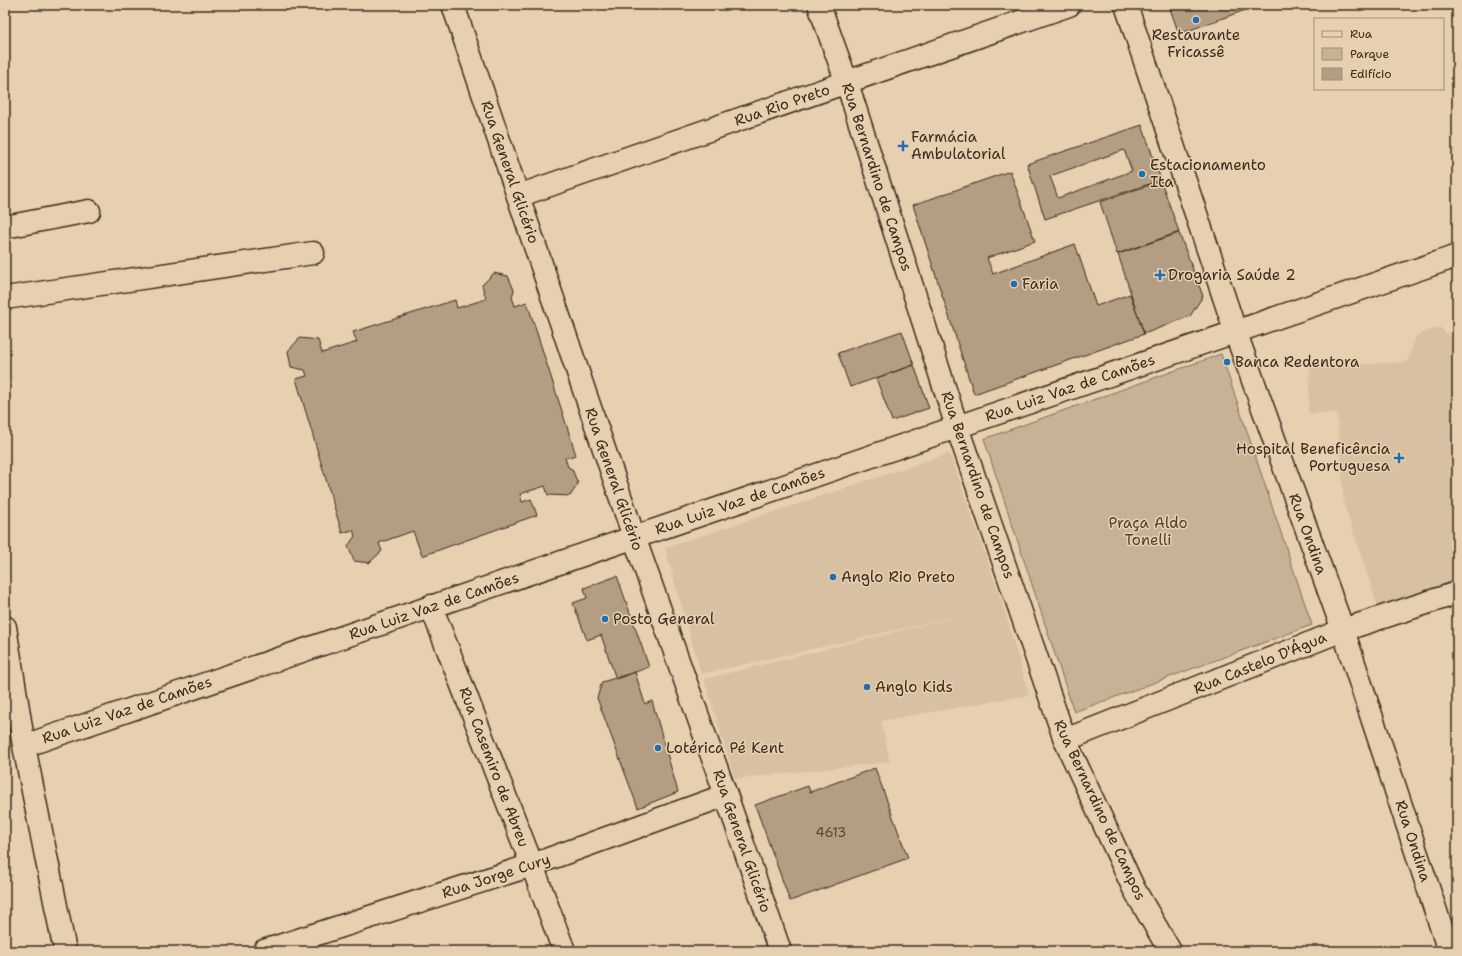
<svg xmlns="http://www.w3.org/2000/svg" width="1462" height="956" viewBox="0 0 1462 956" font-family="'Shantell Sans',sans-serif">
<rect width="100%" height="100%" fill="#e7d0b0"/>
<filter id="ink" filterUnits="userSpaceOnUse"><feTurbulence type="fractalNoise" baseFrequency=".025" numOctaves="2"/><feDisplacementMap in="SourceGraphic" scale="8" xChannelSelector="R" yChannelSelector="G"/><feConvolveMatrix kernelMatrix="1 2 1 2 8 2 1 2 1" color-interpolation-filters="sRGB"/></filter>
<g filter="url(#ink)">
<path fill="#d7c1a2" d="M1439 327 1452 338 1457 336V580L1378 607 1344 504 1337 413H1308L1310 367 1407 362 1416 336Z
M950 453 1003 605 1029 695 881 721 890 762 735 779 704 679 968 614 701 674 665 548Z"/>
<path fill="#c8b296" stroke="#826e5a" d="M1221 354 1312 625 1074 712 984 439Z"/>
<path fill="#b39d83" stroke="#3b2a1e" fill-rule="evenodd" d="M1172 5H1259L1179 34 1169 6Z
M1142 125 1161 180 1045 219 1027 164ZM1124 150 1132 171 1058 198 1050 176Z
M1010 171 1035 241 987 258 993 274 1075 244 1096 306 1130 294 1144 334 974 394 913 205Z
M1161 181 1179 232 1117 254 1100 202Z
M1179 233 1203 296 1190 316 1144 334 1118 254Z
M494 273 508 276 514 290 512 297 515 306 527 302 576 455 565 458 568 467 572 469 578 484 570 496 548 495 545 486 520 494 522 502 531 499 537 515 422 556 413 531 379 543 382 551 369 563 354 561 348 546 355 536 353 530 342 533 296 379 307 376 305 370 291 367 288 351 300 338 318 340 322 353 357 342 353 332 455 300 457 308 486 299 482 285Z
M902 331 914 365 850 387 838 353Z
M914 365 929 408 892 421 876 378Z
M617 576 649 667 616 679 601 635 587 640 573 603 587 598 584 588Z
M635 672 645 704 652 701 678 792 638 808 597 698 602 682Z
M875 768 908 858 790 901 755 805 808 786 810 792Z"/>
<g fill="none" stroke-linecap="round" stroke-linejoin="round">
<defs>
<path id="minor" d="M453 5 634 537 726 795 780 951
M819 5 847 83 957 427 1065 740 1134 889 1170 951
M1126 5 1238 339 1343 630 1449 951
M518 196 1069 5
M5 227 89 211
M5 298 313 253
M431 606 532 865 564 951
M5 627 24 746 65 951
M1065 740 1343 630 1457 593
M24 746 1457 256
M264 951 532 865 726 795"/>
</defs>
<use href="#minor" stroke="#3b2a1e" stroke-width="25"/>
<use href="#minor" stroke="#e7d0b0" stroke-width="22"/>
</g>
</g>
<g fill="#1f6fb2" stroke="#e7d0b0" stroke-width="1.5">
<circle cx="1196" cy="20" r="4"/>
<path d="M901 140h4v4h4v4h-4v4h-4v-4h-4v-4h4z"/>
<circle cx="1142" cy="174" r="4"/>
<path d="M1158 269h4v4h4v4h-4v4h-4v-4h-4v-4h4z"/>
<circle cx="1014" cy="284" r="4"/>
<circle cx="1227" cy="362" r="4"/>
<path d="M1397 452h4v4h4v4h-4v4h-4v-4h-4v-4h4z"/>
<circle cx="833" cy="577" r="4"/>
<circle cx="605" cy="619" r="4"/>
<circle cx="867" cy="687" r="4"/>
<circle cx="658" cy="748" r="4"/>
</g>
<g text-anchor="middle" stroke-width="3" stroke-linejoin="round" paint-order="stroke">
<g font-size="13" fill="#594737">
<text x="831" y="837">4613</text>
</g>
<g font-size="15" fill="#3b2a1e" stroke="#e7d0b0" text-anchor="start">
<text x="1196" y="40" text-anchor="middle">Restaurante<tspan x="1196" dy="17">Fricassê</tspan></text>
<text x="911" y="142">Farmácia<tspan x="911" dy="17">Ambulatorial</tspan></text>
<text x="1150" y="170">Estacionamento<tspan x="1150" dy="17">Ita</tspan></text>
<text x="1168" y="280">Drogaria Saúde 2</text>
<text x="1022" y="289">Faria</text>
<text x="1235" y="367">Banca Redentora</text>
<text x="1390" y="454" text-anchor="end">Hospital Beneficência<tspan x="1390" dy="17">Portuguesa</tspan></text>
<text x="841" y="582">Anglo Rio Preto</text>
<text x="613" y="624">Posto General</text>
<text x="875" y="692">Anglo Kids</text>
<text x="666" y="753">Lotérica Pé Kent</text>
</g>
<g font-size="15" fill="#3b2a1e" stroke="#e7d0b0">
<text transform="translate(782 105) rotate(-19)" y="5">Rua Rio Preto</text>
<text transform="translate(510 172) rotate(71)" y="5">Rua General Glicério</text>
<text transform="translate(877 177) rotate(72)" y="5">Rua Bernardino de Campos</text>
<text transform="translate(1070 388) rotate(-19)" y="5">Rua Luiz Vaz de Camões</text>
<text transform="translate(614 479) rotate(71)" y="5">Rua General Glicério</text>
<text transform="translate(978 485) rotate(71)" y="5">Rua Bernardino de Campos</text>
<text transform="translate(740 501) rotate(-19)" y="5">Rua Luiz Vaz de Camões</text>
<text transform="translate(1308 534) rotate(70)" y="5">Rua Ondina</text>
<text transform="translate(434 606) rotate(-19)" y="5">Rua Luiz Vaz de Camões</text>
<text transform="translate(1260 663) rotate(-22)" y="5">Rua Castelo D'Água</text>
<text transform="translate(127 710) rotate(-19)" y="5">Rua Luiz Vaz de Camões</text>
<text transform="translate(494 767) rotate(69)" y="5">Rua Casemiro de Abreu</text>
<text transform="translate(1100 810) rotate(65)" y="5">Rua Bernardino de Campos</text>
<text transform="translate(742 841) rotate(71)" y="5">Rua General Glicério</text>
<text transform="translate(1413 841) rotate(72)" y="5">Rua Ondina</text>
<text transform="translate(496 876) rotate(-18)" y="5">Rua Jorge Cury</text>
</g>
<g font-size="15" fill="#503e30" stroke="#e7d0b0">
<text x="1148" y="528">Praça Aldo<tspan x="1148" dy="17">Tonelli</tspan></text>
</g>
</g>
<rect width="1462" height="956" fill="none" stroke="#e7d0b0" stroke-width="20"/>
<rect x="10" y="10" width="1442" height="936" fill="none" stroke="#3b2a1e" stroke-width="1.5" filter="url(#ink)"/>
<rect x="1314" y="18" width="130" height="72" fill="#e7d0b0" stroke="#a28e76"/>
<rect x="1322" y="31" width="20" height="6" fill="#e7d0b0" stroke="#a28e76"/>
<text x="1350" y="38" font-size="12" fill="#3b2a1e">Rua</text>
<rect x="1322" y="48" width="20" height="12" fill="#c8b296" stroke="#a28e76"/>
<text x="1350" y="58" font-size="12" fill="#3b2a1e">Parque</text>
<rect x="1322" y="68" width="20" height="12" fill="#b39d83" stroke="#a28e76"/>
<text x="1350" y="78" font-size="12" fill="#3b2a1e">Edifício</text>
</svg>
